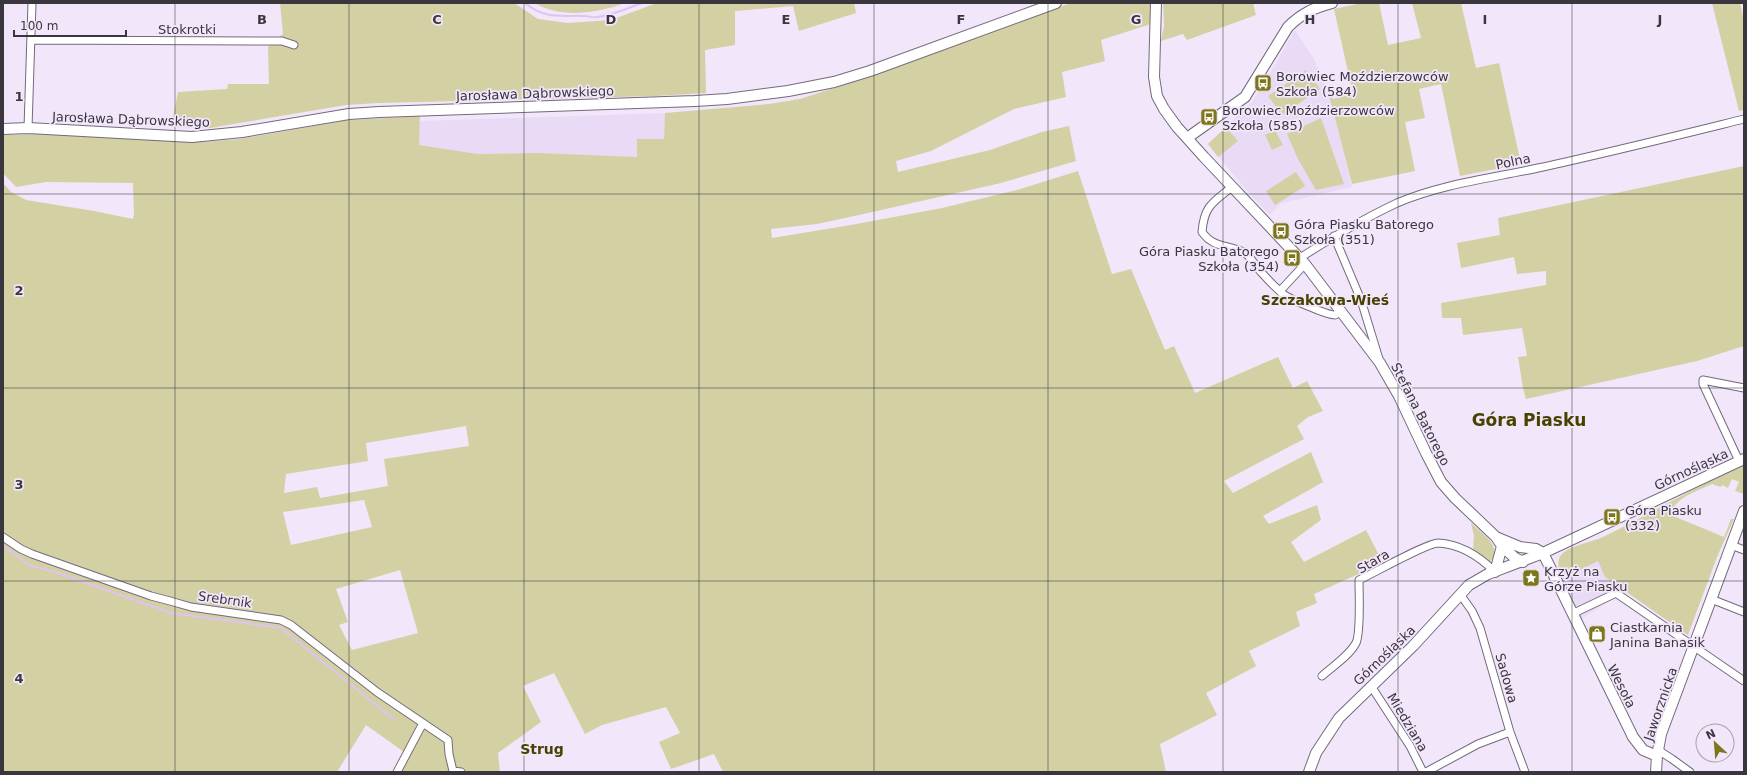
<svg xmlns="http://www.w3.org/2000/svg" width="1747" height="775" viewBox="0 0 1747 775" font-family="'DejaVu Sans',sans-serif">
<rect width="100%" height="100%" fill="#f2e6fb"/>
<path fill="#e9daf5" d="M1295 30 1314 59 1329 94 1352 187 1286 202 1280 204 1270 215 1250 194 1208 144 1251 103 1262 87Z
M665 113 664 139 637 157 538 153 478 154 418 145 420 121Z
M1598 561 1605 577 1616 585V597L1581 619 1562 579Z"/>
<path fill="#d3d0a3" fill-rule="evenodd" d="M280 3H514L538 19 568 23 611 20 657 3H854L856 13 799 31 793 6 735 11V45L705 50 706 93 655 96 379 103 346 105 210 128 171 127 178 92 227 89 228 84H269L268 47 283 34Z
M535 3H625C598 13 561 19 535 3Z
M1071 3H1150L1151 24 1101 40 1105 61 1062 72 1066 97 1014 109 931 151 896 161 898 172 990 150 1042 132 1069 126 1076 161 1001 183 859 215 817 224 771 229 772 238 851 225 942 208 1017 190 1078 171 1112 274 1131 269 1165 350 1174 346 1195 393 1278 357 1293 388 1307 381 1323 411 1308 417 1297 426 1304 439 1224 481 1233 493 1311 452 1323 482 1263 516 1269 524 1317 505 1321 520 1291 542 1304 562 1366 530 1383 563 1314 594 1317 603 1296 612 1300 626 1249 651 1256 666 1206 693 1217 715 1160 744 1166 772H723L714 754 671 769 659 742 680 733 666 707 602 725 585 734 554 673 523 686 541 722 498 753 500 772H400L412 752 419 734 404 752 366 725 337 772H3V183L11 192 26 200 94 211 133 219 134 214 133 183 46 182 16 187 3 173V135L39 134 203 142 239 139 348 120 420 116 419 145 478 154 538 153 637 157V139H664L665 113 769 104 800 99 886 71ZM466 426 469 446 384 459 388 486 320 498 317 487 284 493 286 474 368 461 366 443ZM364 500 372 527 291 545 283 512ZM400 570 418 633 352 650 339 625 348 622 336 589Z
M1163 3H1253L1256 15 1187 40 1183 34 1161 41 1164 26Z
M1362 3H1379L1388 45 1421 38 1412 3H1461L1476 68 1499 63 1521 164 1460 176 1441 84 1419 89 1425 118 1405 122 1415 171 1352 184 1328 91 1333 99 1353 94 1334 9Z
M1712 3H1740L1744 21V110L1739 111Z
M1306 70 1320 89 1282 115 1268 96Z
M1321 118 1344 184 1316 190 1298 159 1287 134Z
M1226 127 1238 141 1218 157 1208 144Z
M1275 130 1283 145 1272 150 1265 135Z
M1744 166V346L1697 361 1526 399 1523 388 1518 357 1527 356 1522 328 1463 335 1461 318H1442L1441 303 1546 285V271L1517 274 1514 257 1461 268 1457 243 1500 235 1498 218Z
M1296 172 1305 186 1275 205 1266 191Z
M1744 465V494L1735 491 1739 482 1732 479 1728 488 1722 485 1721 487 1712 484C1698 491 1673 498 1671 515L1724 537 1731 519H1734L1717 557 1688 635 1605 577 1598 561 1562 579C1559 571 1555 560 1563 553 1572 545 1593 542 1605 536 1652 513 1696 486 1744 465Z
M1471 523C1481 533 1504 546 1490 562L1473 551 1474 536Z"/>
<g fill="none" stroke-linecap="round" stroke-linejoin="round">
<path stroke="#dec3f3" stroke-width="2" d="M525 3C546 20 561 15 585 16 589 16 593 18 597 17 613 15 628 8 642 3
M3 546 29 565 61 574 171 613 281 628 395 720"/>
<defs>
<path id="street" d="M31 40 282 41 294 45
M28 128 32 3
M1232 187C1213 202 1204 206 1202 232 1214 249 1229 244 1245 253 1252 258 1255 266 1261 272 1268 280 1275 287 1283 294 1290 299 1327 315 1335 315 1337 314 1338 313 1340 312
M1334 236 1361 300 1379 359
M1300 258C1331 238 1363 219 1397 203 1441 184 1492 178 1538 168 1607 153 1675 136 1744 119
M1280 291 1305 264
M1739 461 1703 384V380L1744 388
M3 537 21 549 32 554 151 596 170 601 191 607 281 620 291 625 377 692 448 740 449 754 453 771 461 772
M1731 545 1744 550
M1460 594 1472 611 1480 628 1510 732 1525 772
M1711 599 1744 612
M1572 614 1616 593 1744 681
M1322 676C1333 666 1349 656 1356 643 1361 632 1359 594 1359 580 1372 574 1427 543 1438 543 1460 544 1480 557 1495 572
M1371 686 1410 746 1423 772
M1658 750 1672 759 1690 772
M397 772 423 723
M1426 772 1478 744 1510 732"/>
<path id="secondary" d="M1156 3 1154 77 1157 96 1164 109 1177 127 1204 157 1305 264 1380 363 1399 396 1426 453 1441 482 1455 498 1496 537 1502 546 1515 558 1523 562
M3 129 28 128 192 137 242 132 349 114 379 112 695 101 727 99 788 91 834 82 870 71 1056 3
M1187 138 1245 97 1288 27C1302 13 1314 8 1332 3
M1496 537 1520 547 1536 549 1543 553
M1543 553 1633 737 1643 750 1657 756
M1495 572 1502 546
M1309 772 1316 753 1339 718 1413 646 1469 585 1488 574 1543 553 1744 459
M1656 772 1657 756 1661 734 1744 511"/>
</defs>
<use href="#street" stroke="#746a7c" stroke-width="9"/>
<use href="#secondary" stroke="#746a7c" stroke-width="12"/>
<use href="#street" stroke="#fff" stroke-width="7"/>
<use href="#secondary" stroke="#fff" stroke-width="10"/>
</g>
<path fill="none" stroke="#3a363e" stroke-width="1" stroke-opacity="0.55" d="M175 3V772M349 3V772M524 3V772M699 3V772M874 3V772M1048 3V772M1223 3V772M1398 3V772M1572 3V772M3 194H1744M3 388H1744M3 581H1744"/>
<defs>
<symbol id="bus-square" viewBox="-11 -11 22 22"><rect x="-9" y="-9" width="18" height="18" rx="4" fill="#7e761a" stroke="#f2e6fb"/><path d="M-5-6H5V4H4V6H2V4H-2V6H-4V4H-5ZM-3.5-4V0h7V-4ZM-3.5 1.2v1.5H-2V1.2ZM2 1.2v1.5H3.5V1.2Z" fill="#fff"/></symbol>
<symbol id="sight-square" viewBox="-11 -11 22 22"><rect x="-9" y="-9" width="18" height="18" rx="4" fill="#7e761a" stroke="#f2e6fb"/><path d="M0-6L1.8-2.2L6-1.7L2.9 1.2L3.7 5.4L0 3.3L-3.7 5.4L-2.9 1.2L-6-1.7L-1.8-2.2Z" fill="#fff"/></symbol>
<symbol id="shop-square" viewBox="-11 -11 22 22"><rect x="-9" y="-9" width="18" height="18" rx="4" fill="#7e761a" stroke="#f2e6fb"/><path d="M-5-2.5h2.3a2.7 3.5 0 0 1 5.4 0H5L5.5 6h-11ZM-1.5-2.5h3a1.5 2.3 0 0 0-3 0Z" fill="#fff"/></symbol>
</defs>
<g fill-rule="evenodd">
<use href="#bus-square" x="1253" y="73" width="20" height="20"/>
<use href="#bus-square" x="1199" y="107" width="20" height="20"/>
<use href="#bus-square" x="1271" y="221" width="20" height="20"/>
<use href="#bus-square" x="1282" y="248" width="20" height="20"/>
<use href="#bus-square" x="1602" y="507" width="20" height="20"/>
<use href="#sight-square" x="1521" y="568" width="20" height="20"/>
<use href="#shop-square" x="1587" y="624" width="20" height="20"/>
</g>
<g text-anchor="middle" stroke-width="3.5" stroke-linejoin="round" paint-order="stroke">
<g font-size="13" fill="#3a363e" stroke="#f2e6fb">
<text x="187" y="34">Stokrotki</text>
<text transform="translate(535 93) rotate(-2)" y="5">Jarosława Dąbrowskiego</text>
<text transform="translate(131 119) rotate(2)" y="5">Jarosława Dąbrowskiego</text>
<text transform="translate(1513 161) rotate(-12)" y="5">Polna</text>
<text transform="translate(1421 414) rotate(63)" y="5">Stefana Batorego</text>
<text transform="translate(1691 469) rotate(-25)" y="5">Górnośląska</text>
<text transform="translate(1373 561) rotate(-30)" y="5">Stara</text>
<text transform="translate(225 599) rotate(8)" y="5">Srebrnik</text>
<text transform="translate(1384 655) rotate(-44)" y="5">Górnośląska</text>
<text transform="translate(1507 678) rotate(74)" y="5">Sadowa</text>
<text transform="translate(1622 686) rotate(63)" y="5">Wesoła</text>
<text transform="translate(1660 704) rotate(-71)" y="5">Jaworznicka</text>
<text transform="translate(1408 722) rotate(59)" y="5">Miedziana</text>
</g>
<g font-size="13" fill="#3a363e" stroke="#f2e6fb" text-anchor="start">
<text x="1276" y="81">Borowiec Moździerzowców<tspan x="1276" dy="15">Szkoła (584)</tspan></text>
<text x="1222" y="115">Borowiec Moździerzowców<tspan x="1222" dy="15">Szkoła (585)</tspan></text>
<text x="1294" y="229">Góra Piasku Batorego<tspan x="1294" dy="15">Szkoła (351)</tspan></text>
<text x="1279" y="256" text-anchor="end">Góra Piasku Batorego<tspan x="1279" dy="15">Szkoła (354)</tspan></text>
<text x="1625" y="515">Góra Piasku<tspan x="1625" dy="15">(332)</tspan></text>
<text x="1544" y="576">Krzyż na<tspan x="1544" dy="15">Górze Piasku</tspan></text>
<text x="1610" y="632">Ciastkarnia<tspan x="1610" dy="15">Janina Banasik</tspan></text>
</g>
<g font-size="14" font-weight="bold" fill="#474200" stroke="#f2e6fb">
<text x="1325" y="305">Szczakowa-Wieś</text>
<text x="542" y="754">Strug</text>
</g>
<g font-size="17" font-weight="bold" fill="#474200" stroke="#f2e6fb">
<text x="1529" y="426">Góra Piasku</text>
</g>
</g>
<g font-size="13" text-anchor="middle" font-weight="bold" fill="#3a363e" stroke="#f2e6fb" stroke-width="3.5" stroke-linejoin="round" paint-order="stroke">
<text x="262" y="24">B</text>
<text x="437" y="24">C</text>
<text x="611" y="24">D</text>
<text x="786" y="24">E</text>
<text x="961" y="24">F</text>
<text x="1136" y="24">G</text>
<text x="1310" y="24">H</text>
<text x="1485" y="24">I</text>
<text x="1660" y="24">J</text>
<text x="19" y="101">1</text>
<text x="19" y="295">2</text>
<text x="19" y="489">3</text>
<text x="19" y="683">4</text>
</g>
<rect width="1747" height="775" fill="none" stroke="#3a363e" stroke-width="8"/>
<g transform="translate(1715 743) rotate(334)"><circle r="19" fill="#f2e6fb" stroke="#a8a0af"/>
<path d="M0-3L7 15L0 10L-7 15Z" fill="#7e761a"/>
<text y="-6" font-size="11" font-weight="bold" text-anchor="middle" fill="#3a363e">N</text>
</g>
<path d="M14 30v6h112v-6" fill="none" stroke="#3a363e" stroke-width="2"/>
<text x="20" y="30" font-size="12" fill="#3a363e" stroke="#f2e6fb" stroke-width="3" paint-order="stroke">100 m</text>
</svg>
